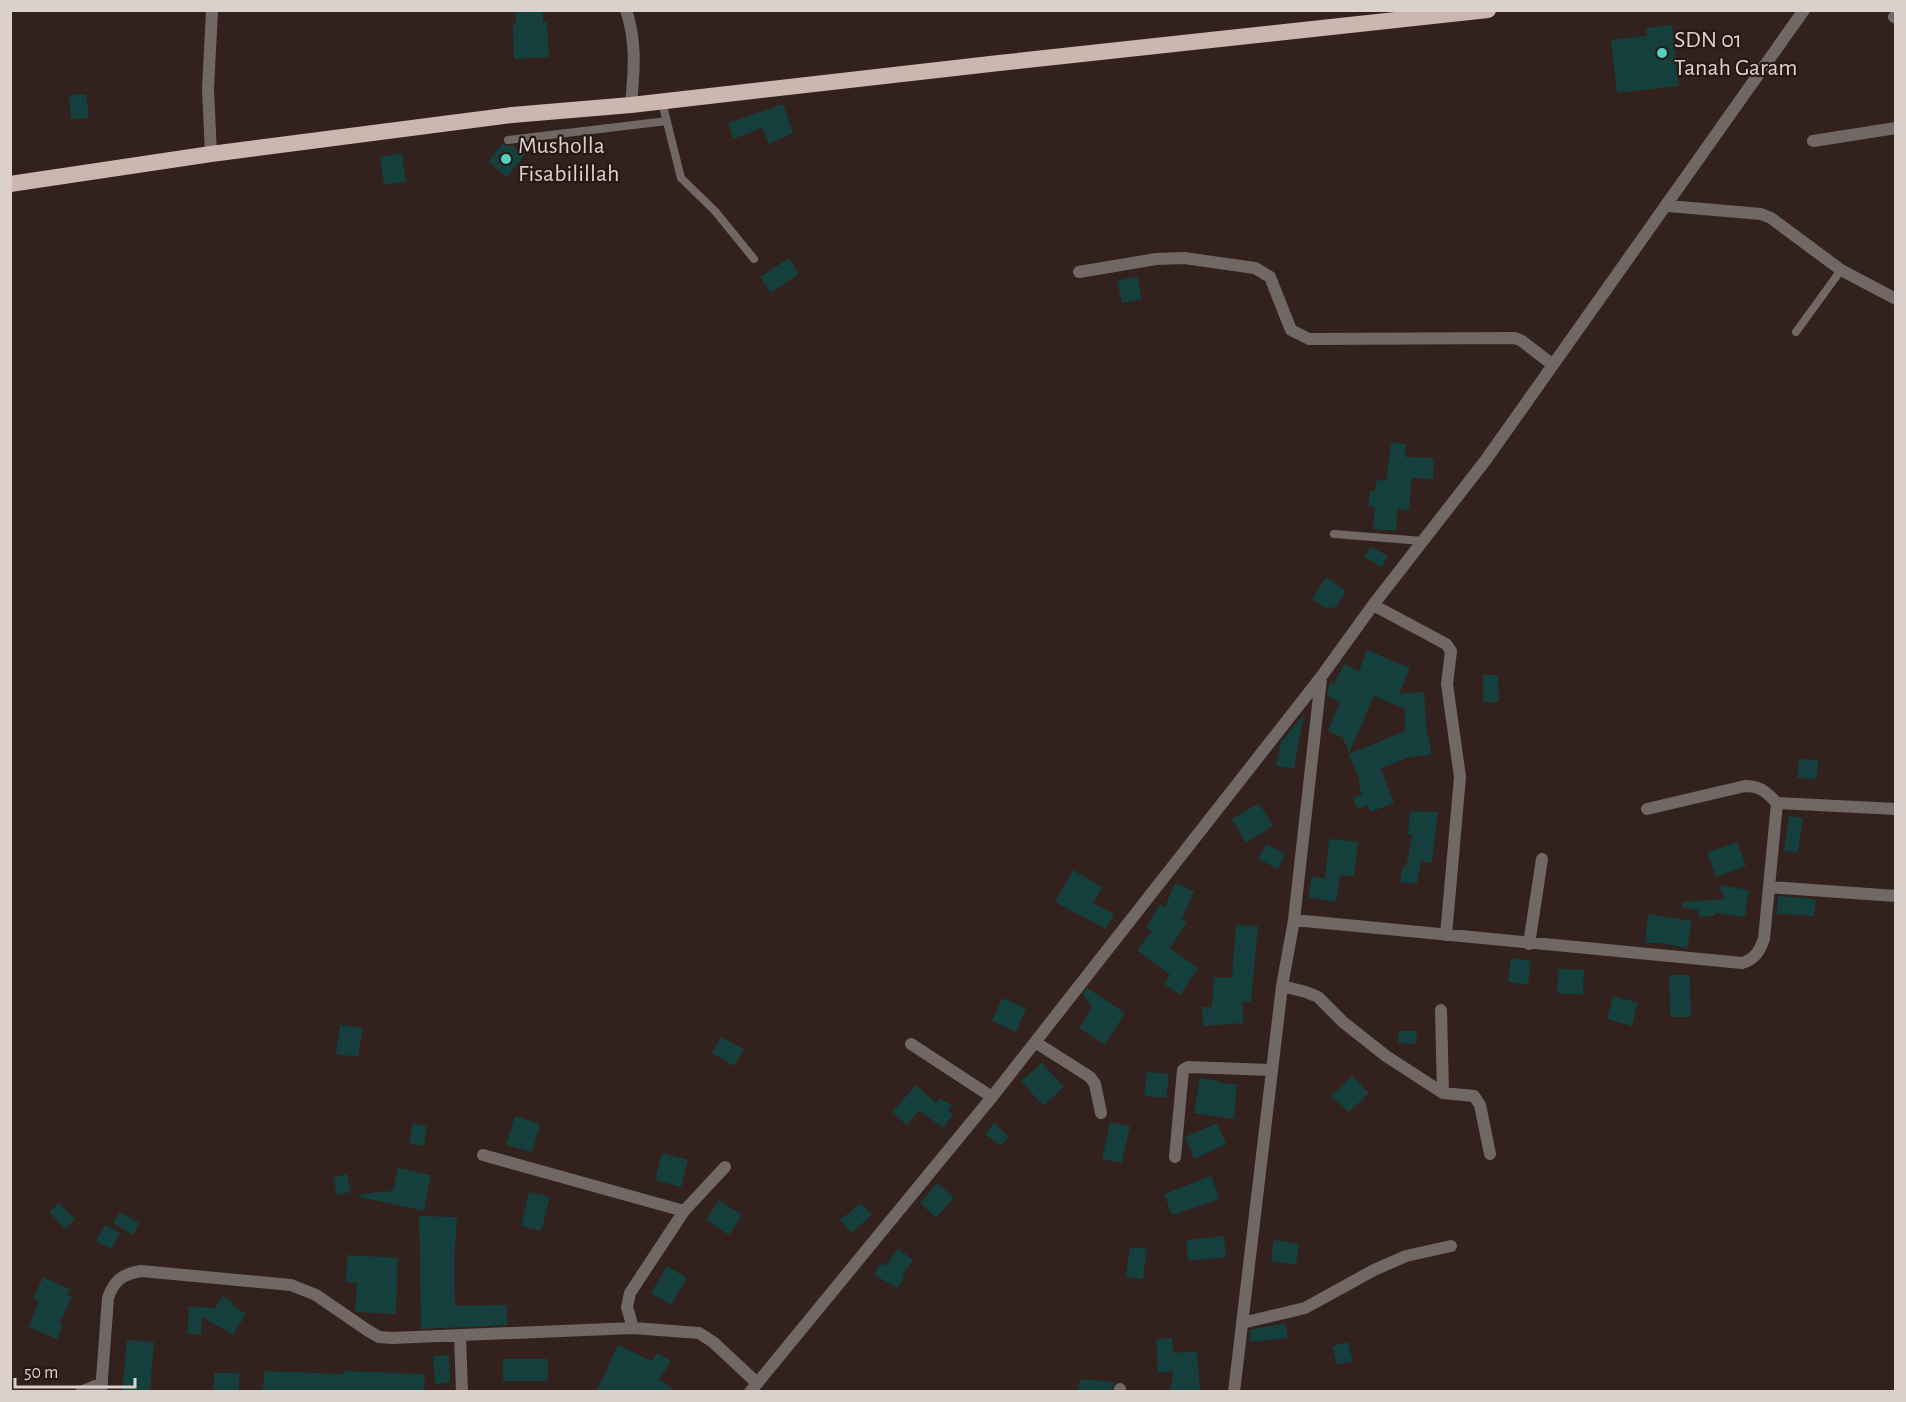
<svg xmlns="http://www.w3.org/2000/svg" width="1906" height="1402" viewBox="0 0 1906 1402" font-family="'Alegreya Sans',sans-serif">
<rect width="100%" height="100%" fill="#32211d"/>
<path fill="#143f3c" d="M515 10H543V22H547L549 57 514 59 513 24 516 23Z
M1672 25 1679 86 1617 93 1611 40 1647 36 1646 28Z
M86 94 89 118 71 119 69 95Z
M783 104 793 133 769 144 762 128 733 139 728 123Z
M503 143 506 146H513L525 155 507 177 488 162Z
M402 153 406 182 384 185 380 157Z
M789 258 799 274 771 293 760 277Z
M1137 276 1142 299 1122 303 1117 281Z
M1391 442 1406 444 1405 457 1434 458 1433 479 1412 478 1409 510 1398 509 1396 531 1373 529 1375 507 1368 506 1370 491H1375L1376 480 1386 481Z
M1370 546 1388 556 1382 567 1364 557Z
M1326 577 1346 591 1335 609 1331 606 1328 610 1312 599Z
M1367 650 1410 668 1399 694 1424 692 1427 736H1429L1431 755 1410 757 1381 768 1394 803 1370 812 1368 805 1357 809 1353 798 1362 794 1358 782 1360 781 1349 754 1405 731V709L1374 696 1349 753 1343 738 1328 731 1340 702 1327 696 1328 688 1331 682 1334 684 1344 664 1359 671Z
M1483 675H1498L1499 702H1483Z
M1304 714 1294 769 1276 766 1281 742Z
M1799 759 1818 760 1817 779 1797 778Z
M1259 803 1273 826 1246 843 1232 819Z
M1410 811 1438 812 1432 863 1421 861 1417 884 1400 882 1403 866 1406 867 1412 835 1408 834Z
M1789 816 1803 818 1798 852 1784 851Z
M1329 839 1358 842 1354 876 1340 875 1336 902 1308 897 1312 876 1325 879Z
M1737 842 1746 866 1716 877 1707 853Z
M1266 844 1285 854 1278 869 1258 859Z
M1073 870 1102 887 1093 903 1114 914 1106 929 1055 902Z
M1175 883 1194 891 1182 919 1187 922 1170 948 1198 968 1180 995 1164 984 1170 975 1137 950 1152 931 1146 927 1160 905 1165 907Z
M1719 885 1749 890 1745 917 1715 913V916L1699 917 1698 910 1682 907V902L1725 899Z
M1778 896 1816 899 1814 916 1777 914Z
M1648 914 1692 921 1687 948 1661 943H1645Z
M1236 925 1258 926 1251 1002H1242L1244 1023 1203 1026 1202 1007H1212L1214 977 1232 978Z
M1511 958 1531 961 1528 985 1508 982Z
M1558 969 1584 970 1583 995 1557 993Z
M1669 975H1690L1691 1017H1670Z
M1087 988 1125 1013 1105 1045 1079 1028 1092 1007 1083 994Z
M1613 996 1638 1003 1632 1026 1607 1019Z
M1002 998 1026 1008 1016 1032 992 1021Z
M340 1025 363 1028 358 1057 336 1054Z
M1399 1031H1417L1416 1044 1398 1043Z
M721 1037 744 1049 734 1066 712 1053Z
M1042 1063 1064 1087 1043 1106 1021 1081Z
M1147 1072 1169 1074 1166 1098 1144 1096Z
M1352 1076 1369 1093 1349 1112 1331 1096Z
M1200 1078 1218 1081V1083L1237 1084 1234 1119 1194 1113Z
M916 1085 936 1103 940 1098 952 1106 948 1111 953 1114 944 1128 919 1111 907 1125 892 1112Z
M515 1116 540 1124 532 1152 506 1145Z
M1110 1122 1130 1126 1122 1163 1102 1159Z
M413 1123 427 1126 424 1146 409 1144Z
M994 1123 1009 1136 1001 1146 985 1134Z
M1217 1123 1226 1144 1194 1159 1185 1137Z
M662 1153 688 1160 681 1187 655 1180Z
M398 1168 431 1175 424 1211 360 1197V1194L393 1191Z
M347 1174 351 1192 337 1195 333 1177Z
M1211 1176 1220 1199 1172 1215 1164 1194Z
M937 1183 954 1198 936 1218 920 1203Z
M529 1192 550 1197 541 1231 521 1226Z
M719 1200 742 1215 729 1235 706 1220Z
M59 1203 75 1219 65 1229 49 1212Z
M861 1203 872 1215 851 1233 840 1220Z
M120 1212 139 1223 133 1235 113 1223Z
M419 1216 457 1217 454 1262 455 1306 507 1305V1325L421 1329Z
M105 1225 120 1233 111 1249 96 1241Z
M1224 1236 1226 1257 1188 1261 1186 1240Z
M1274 1240 1299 1244 1296 1265 1271 1261Z
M1130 1247 1147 1249 1143 1279 1126 1277Z
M898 1249 913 1260 902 1275 905 1276 898 1288 874 1275 881 1263 886 1266Z
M347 1255 398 1258 396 1314 355 1312 357 1283 346 1282Z
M667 1266 687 1278 671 1305 651 1293Z
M43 1277 71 1290 66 1295 72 1297 59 1324 63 1325 57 1339 28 1327 39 1302 33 1299Z
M223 1296 234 1303 232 1305 246 1314 233 1335 202 1317 201 1335 187 1333 189 1308 185 1306 215 1308Z
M1285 1323 1288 1338 1250 1342V1330Z
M1172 1338 1173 1353 1197 1351 1200 1392H1170L1173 1371 1158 1373 1156 1339Z
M127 1340 154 1342 150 1392H122Z
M1348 1342 1353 1361 1337 1365 1332 1346Z
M618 1345 652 1361 657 1353 671 1361 659 1380 677 1392H596Z
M449 1355 450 1383 435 1384 433 1356Z
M503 1359H548V1381H503Z
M264 1371 344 1374V1371L425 1374 424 1392H263Z
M214 1373H239V1392H214Z
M1080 1379 1115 1382 1111 1392H1078Z"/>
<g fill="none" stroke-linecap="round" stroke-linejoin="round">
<path stroke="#716865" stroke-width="8" d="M662 102 681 178 715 211 754 259
M508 140 667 121
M1796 332 1841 270
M1334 534 1423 541"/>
<path stroke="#716865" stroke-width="12" d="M626 10C637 42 634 72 631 105
M1894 17 1896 18
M1813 141 1896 128
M211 154 208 89 212 10
M1668 206 1761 214 1771 218 1841 270 1896 299
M1079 272 1156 259 1184 258 1255 268 1270 277 1291 330 1309 339 1515 338 1522 341 1553 365
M1373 605 1446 644 1451 651 1447 684 1460 777 1446 935
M1647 809 1745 786C1761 786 1766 792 1777 803
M1769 887 1896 896
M1294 920 1742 963C1755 959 1759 952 1764 939L1777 803 1896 809
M1529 944 1542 859
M1282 986 1306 992 1318 997 1343 1022 1386 1056 1443 1093 1474 1096 1480 1105 1490 1154
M1441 1010 1443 1093
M1035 1042 1090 1077 1095 1084 1101 1113
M911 1044 992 1097
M483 1155 684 1211 630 1293 627 1307 633 1328
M1175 1157 1183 1070 1188 1067 1271 1070
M684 1211 725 1167
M1242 1323 1305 1308 1374 1270 1406 1256 1451 1246
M460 1335 462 1392
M81 1392 102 1383
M101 1392 108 1298C114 1280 123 1274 141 1271L291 1285 316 1295 367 1330 379 1337 392 1338 633 1328 699 1333 713 1342 757 1383
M750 1392 992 1097 1321 677 1373 605 1485 461 1804 10
M1119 1392 1120 1389
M1234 1392 1282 986 1294 920 1321 678"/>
<path stroke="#ccb6b0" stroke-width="16" d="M10 184 211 154 512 115 631 105 999 63 1488 10"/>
</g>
<g fill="#55cec5" stroke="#281813" stroke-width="2">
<circle cx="1662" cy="53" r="6"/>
<circle cx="506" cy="159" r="6"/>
</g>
<g text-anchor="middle" stroke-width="4.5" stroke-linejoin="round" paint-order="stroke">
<g font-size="24" fill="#dcd0cd" stroke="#281813" text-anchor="start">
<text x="1674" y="47">SDN 01<tspan x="1674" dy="28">Tanah Garam</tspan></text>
<text x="518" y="153">Musholla<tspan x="518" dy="28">Fisabilillah</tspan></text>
</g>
</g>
<rect width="1906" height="1402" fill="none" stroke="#dcd0cd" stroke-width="24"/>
<path d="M15 1378v9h120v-9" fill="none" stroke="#dcd0cd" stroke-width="3"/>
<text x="24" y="1378" font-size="18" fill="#dcd0cd" stroke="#281813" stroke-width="4.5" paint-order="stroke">50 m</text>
</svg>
